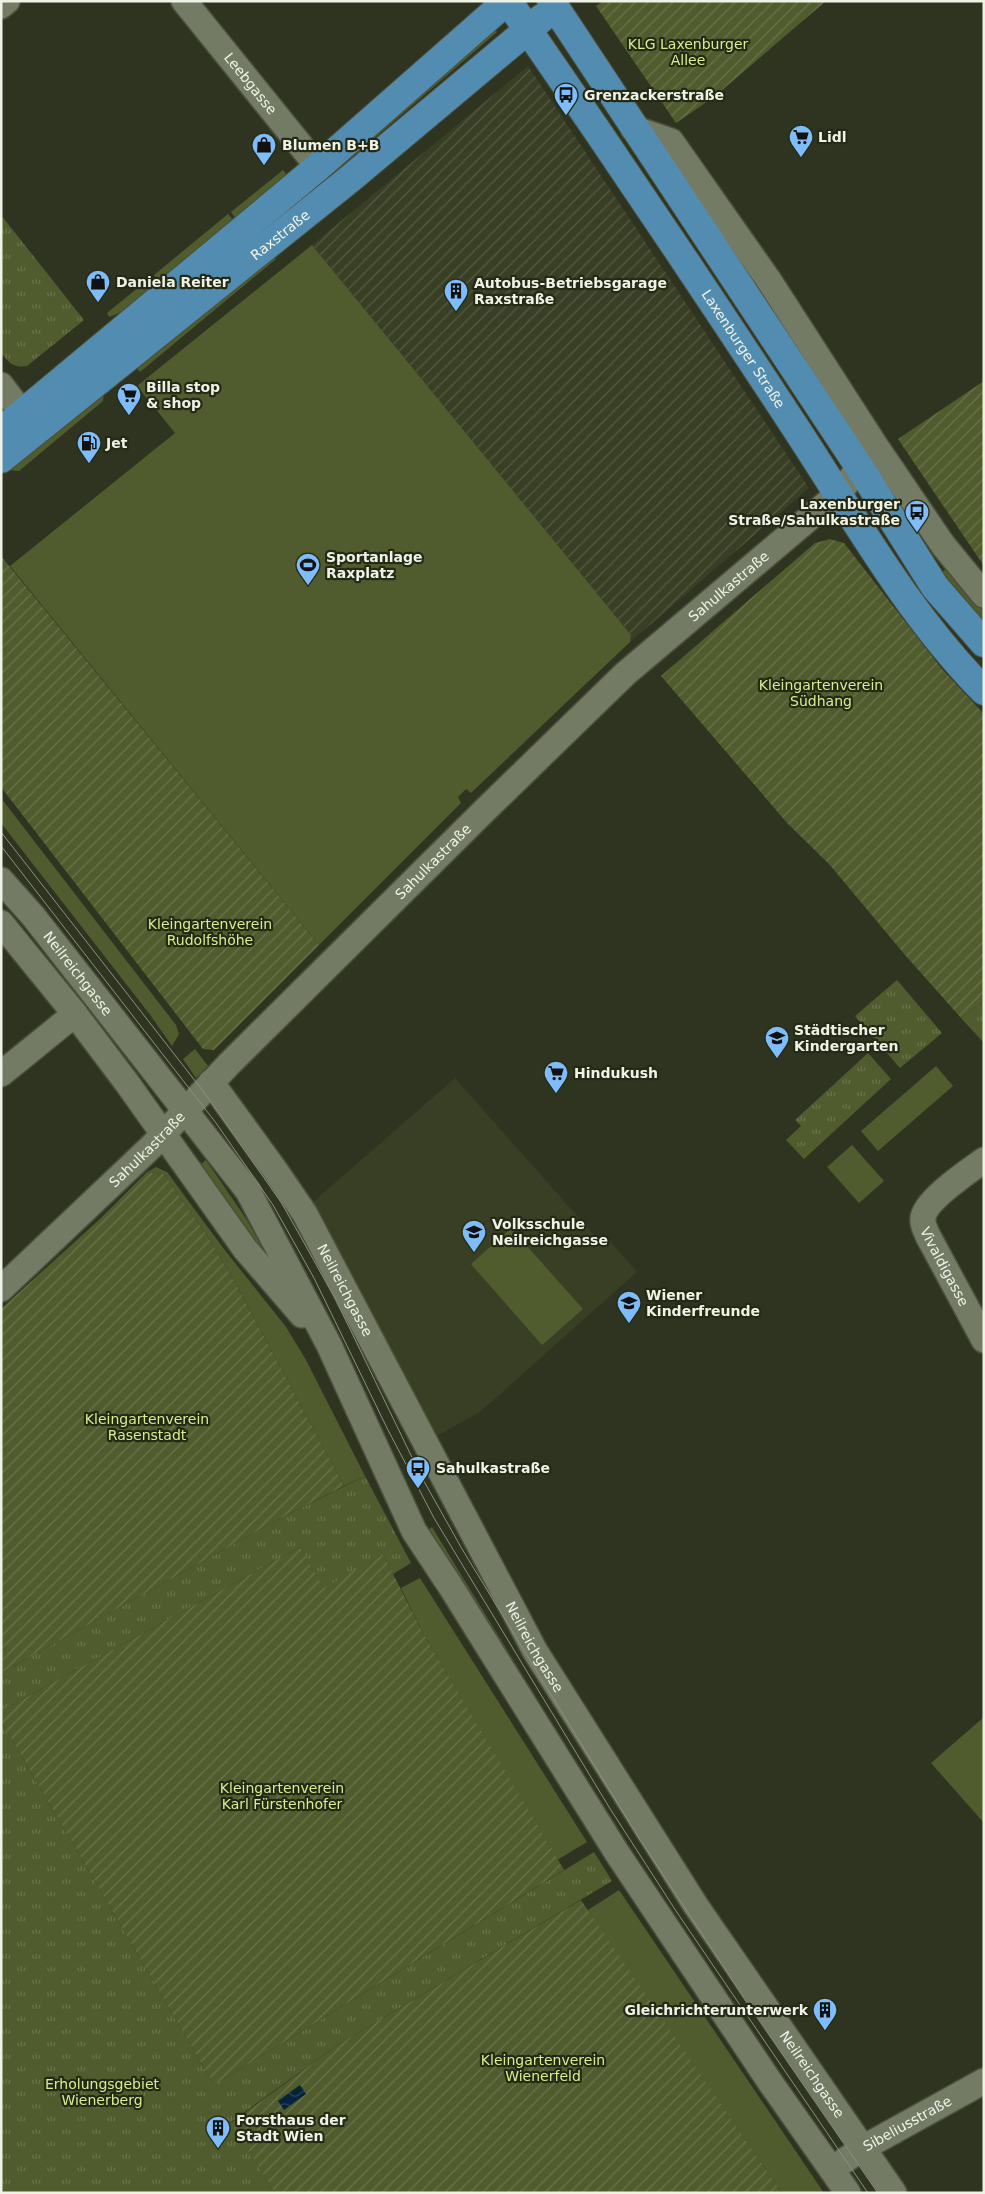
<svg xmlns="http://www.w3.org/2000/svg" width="985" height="2194" viewBox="0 0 985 2194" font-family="'DejaVu Sans',sans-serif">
<defs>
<pattern id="industrial-furrows" width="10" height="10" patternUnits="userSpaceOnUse" patternTransform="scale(1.25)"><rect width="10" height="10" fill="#383f24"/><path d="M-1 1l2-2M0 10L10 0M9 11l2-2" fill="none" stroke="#555b44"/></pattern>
<pattern id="park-tufts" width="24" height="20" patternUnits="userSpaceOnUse" patternTransform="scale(1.25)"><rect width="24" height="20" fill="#505c2d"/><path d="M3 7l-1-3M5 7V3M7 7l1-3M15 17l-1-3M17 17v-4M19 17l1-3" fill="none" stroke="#6a744b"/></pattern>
<pattern id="garden-furrows" width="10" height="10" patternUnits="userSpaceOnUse" patternTransform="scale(1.25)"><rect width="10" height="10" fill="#505c2d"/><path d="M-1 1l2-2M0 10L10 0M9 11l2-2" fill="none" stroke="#6a744b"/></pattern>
<pattern id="water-waves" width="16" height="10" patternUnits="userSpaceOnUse" patternTransform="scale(1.25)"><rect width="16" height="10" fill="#06233b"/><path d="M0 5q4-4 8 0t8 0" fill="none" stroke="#2b4357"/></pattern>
</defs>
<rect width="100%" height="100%" fill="#2e3420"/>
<path fill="#383f24" d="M455 1078 603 1245 609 1240 637 1272 480 1412 424 1443 305 1214 313 1202Z"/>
<path fill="url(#industrial-furrows)" d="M528 66 809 488 630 642 631 635 312 245Z"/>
<path fill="#505c2d" d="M494 28 497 32 287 214 147 320Z
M283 170 290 179 238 222 231 212Z
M228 214 236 223 161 284 154 275Z
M312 245 631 635 630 642 471 793 466 789 458 797 461 803 319 945 10 566 175 433 137 386Z
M271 252 276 259 140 372 133 364Z
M151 277 159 286 124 311 109 317 107 313Z
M104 391 103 401 19 471 9 470 8 468Z
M951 566 984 607V623L942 572Z
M1 798 176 1025 179 1034 172 1046 151 1016 1 823Z
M195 1049 208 1066 196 1078 183 1059Z
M936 1066 953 1086 878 1151 861 1131Z
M852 1145 884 1181 859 1203 827 1167Z
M206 1160 247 1220 273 1266 196 1168Z
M156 1167 167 1172 224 1249 286 1327 306 1360 365 1476 344 1486 236 1284 208 1237 164 1174 147 1172Z
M511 1228 583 1309 542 1345 471 1264Z
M432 1527 592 1789 590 1791 428 1530Z
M420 1578 587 1842 557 1860 423 1633 401 1588Z
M984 1717V1823L931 1763Z
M619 1890 824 2193H782L593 1919 588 1910Z"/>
<path fill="url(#park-tufts)" d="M1 215 84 320 27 366C14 368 9 363 1 353Z
M897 980 942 1033 900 1068 855 1016Z
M984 1001V1043L961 1018Z
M868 1053 891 1079 804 1159 786 1140 801 1126 795 1120Z
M365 1476 411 1563 393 1574 383 1554 324 1589 300 1547 1 1711V1673L279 1519Z
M1 1721 214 2085 594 1852 612 1881 336 2046 231 2122 275 2193H1Z"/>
<path fill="url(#garden-furrows)" d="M603 1H826L714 97 676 123 596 6Z
M984 381V566L898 439Z
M830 539 844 543 942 669 984 714V1001L961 1018 905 955 829 864 788 824 661 676 815 543Z
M1 556 319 945 214 1050 203 1049 1 787Z
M147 1172 164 1174 208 1237 236 1284 344 1486 279 1519 1 1673V1309L101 1218Z
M300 1547 324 1588 383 1554 423 1633 564 1870 214 2085 1 1721V1711Z
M581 1900 782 2193H275L231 2123 336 2046Z"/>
<path fill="url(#water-waves)" d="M300 2085 306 2094 284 2110 278 2101Z"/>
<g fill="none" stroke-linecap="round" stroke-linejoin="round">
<defs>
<g id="minor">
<path id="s1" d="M184 1 318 167"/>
<path d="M1 6 7 1"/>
<path d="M633 128 671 141 770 282 875 445 943 545 984 595"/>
<path d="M1 385 22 413"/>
<path id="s2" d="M1 880 33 916 248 1191 329 1345 414 1531 451 1587 617 1853 770 2082 848 2193"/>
<path d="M1 923 75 1014 127 1083 245 1249 302 1315"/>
<path d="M1 1074 75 1014"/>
<path id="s3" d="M211 1082 275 1170 305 1214 535 1651 696 1906 894 2193"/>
<path id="s4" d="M984 1160C969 1171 925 1200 923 1218 922 1225 926 1231 928 1236L984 1340"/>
<path id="s5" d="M1 1289 152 1146 229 1064 482 813 625 674 839 493 876 447"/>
<path id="s6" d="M832 2169 863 2148 984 2081"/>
</g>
<g id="major">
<path id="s7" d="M508 1C605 141 700 282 793 424 853 515 907 613 984 691"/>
<path d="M551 1 860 468 935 587 984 643"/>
<path d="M1 431 318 167 507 1"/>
<path id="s8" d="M1 459 351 178 542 18"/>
</g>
</defs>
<use href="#minor" stroke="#4b503d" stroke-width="28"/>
<use href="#major" stroke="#4b503d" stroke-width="30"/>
<use href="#minor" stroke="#747b64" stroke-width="25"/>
<use href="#major" stroke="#538cb1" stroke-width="28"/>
<path stroke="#8b9080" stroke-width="1" d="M1 832 203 1091 281 1202 335 1298 421 1476 462 1549 637 1835 746 2001 878 2193
M1 846 216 1123 273 1205 314 1278 387 1428 434 1518 609 1807 676 1911 868 2193"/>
</g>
<defs>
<symbol id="bus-pin" viewBox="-11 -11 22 30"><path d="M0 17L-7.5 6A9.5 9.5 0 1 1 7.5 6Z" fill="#7ebdf9" stroke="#252a16"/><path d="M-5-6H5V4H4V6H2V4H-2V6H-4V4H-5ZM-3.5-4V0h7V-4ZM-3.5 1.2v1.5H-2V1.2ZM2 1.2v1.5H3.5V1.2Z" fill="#111"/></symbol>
<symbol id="supermarket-pin" viewBox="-11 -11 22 30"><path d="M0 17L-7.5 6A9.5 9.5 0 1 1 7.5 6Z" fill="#7ebdf9" stroke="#252a16"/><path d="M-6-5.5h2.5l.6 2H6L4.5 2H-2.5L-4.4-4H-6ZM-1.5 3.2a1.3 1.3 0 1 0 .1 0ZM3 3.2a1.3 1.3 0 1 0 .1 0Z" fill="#111"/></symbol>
<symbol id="shop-pin" viewBox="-11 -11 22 30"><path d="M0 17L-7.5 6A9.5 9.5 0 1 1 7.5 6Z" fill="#7ebdf9" stroke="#252a16"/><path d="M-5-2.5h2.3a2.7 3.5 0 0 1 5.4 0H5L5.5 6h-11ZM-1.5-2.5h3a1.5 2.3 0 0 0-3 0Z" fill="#111"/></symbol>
<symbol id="building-pin" viewBox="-11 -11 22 30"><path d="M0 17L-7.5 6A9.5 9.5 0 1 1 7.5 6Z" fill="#7ebdf9" stroke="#252a16"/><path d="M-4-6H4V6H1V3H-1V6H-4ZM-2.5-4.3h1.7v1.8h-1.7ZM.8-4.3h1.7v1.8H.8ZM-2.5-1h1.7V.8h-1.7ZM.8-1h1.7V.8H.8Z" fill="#111"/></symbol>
<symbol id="fuel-pin" viewBox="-11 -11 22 30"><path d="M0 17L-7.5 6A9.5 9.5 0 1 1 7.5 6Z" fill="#7ebdf9" stroke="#252a16"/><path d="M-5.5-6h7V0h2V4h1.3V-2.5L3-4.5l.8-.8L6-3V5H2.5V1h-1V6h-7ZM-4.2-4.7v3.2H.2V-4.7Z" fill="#111"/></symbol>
<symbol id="stadium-pin" viewBox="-11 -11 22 30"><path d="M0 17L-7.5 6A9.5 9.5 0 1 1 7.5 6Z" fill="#7ebdf9" stroke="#252a16"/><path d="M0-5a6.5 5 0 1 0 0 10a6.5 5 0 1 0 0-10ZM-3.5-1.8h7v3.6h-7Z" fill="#111"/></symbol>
<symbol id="school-pin" viewBox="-11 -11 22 30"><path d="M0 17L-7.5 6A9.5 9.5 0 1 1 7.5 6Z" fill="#7ebdf9" stroke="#252a16"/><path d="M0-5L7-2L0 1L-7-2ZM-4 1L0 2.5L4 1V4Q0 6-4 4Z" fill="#111"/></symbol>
</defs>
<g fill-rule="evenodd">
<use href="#bus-pin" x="552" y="81" width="28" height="38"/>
<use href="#supermarket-pin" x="787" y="123" width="28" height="38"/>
<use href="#shop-pin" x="250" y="131" width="28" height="38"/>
<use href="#shop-pin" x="84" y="268" width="28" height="38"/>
<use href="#building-pin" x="442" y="277" width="28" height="38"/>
<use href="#supermarket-pin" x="115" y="381" width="28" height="38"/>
<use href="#fuel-pin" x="75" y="429" width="28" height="38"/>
<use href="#bus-pin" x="903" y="498" width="28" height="38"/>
<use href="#stadium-pin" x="294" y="551" width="28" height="38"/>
<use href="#school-pin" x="763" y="1024" width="28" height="38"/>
<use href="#supermarket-pin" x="542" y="1059" width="28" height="38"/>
<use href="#school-pin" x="460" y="1218" width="28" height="38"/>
<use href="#school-pin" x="615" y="1289" width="28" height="38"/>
<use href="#bus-pin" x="404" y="1454" width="28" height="38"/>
<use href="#building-pin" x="811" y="1996" width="28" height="38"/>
<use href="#building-pin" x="204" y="2114" width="28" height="38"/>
</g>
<g text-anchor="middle" stroke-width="4.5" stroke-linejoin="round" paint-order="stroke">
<g font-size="14" fill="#d5ef8f" stroke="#252a16">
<text x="688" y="49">KLG Laxenburger<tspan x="688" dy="16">Allee</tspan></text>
<text x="821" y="690">Kleingartenverein<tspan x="821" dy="16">Südhang</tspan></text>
<text x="210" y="929">Kleingartenverein<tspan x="210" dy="16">Rudolfshöhe</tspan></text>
<text x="147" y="1424">Kleingartenverein<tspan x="147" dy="16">Rasenstadt</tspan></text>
<text x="282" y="1793">Kleingartenverein<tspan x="282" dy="16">Karl Fürstenhofer</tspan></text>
<text x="543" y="2065">Kleingartenverein<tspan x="543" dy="16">Wienerfeld</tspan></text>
<text x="102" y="2089">Erholungsgebiet<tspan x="102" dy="16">Wienerberg</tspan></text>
</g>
<g font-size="14" fill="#eff3e6" stroke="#252a16">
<text dy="5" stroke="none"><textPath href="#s1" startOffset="106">Leebgasse</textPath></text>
<text dy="5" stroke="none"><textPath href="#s8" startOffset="358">Raxstraße</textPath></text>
<text dy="5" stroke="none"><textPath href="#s7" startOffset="420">Laxenburger Straße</textPath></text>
<text dy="5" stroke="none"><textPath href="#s5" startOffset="1012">Sahulkastraße</textPath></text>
<text dy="5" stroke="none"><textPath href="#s5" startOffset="608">Sahulkastraße</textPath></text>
<text dy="5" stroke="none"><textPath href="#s2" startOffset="121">Neilreichgasse</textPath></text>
<text dy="5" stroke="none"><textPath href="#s5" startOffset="202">Sahulkastraße</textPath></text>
<text dy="5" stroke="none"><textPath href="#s4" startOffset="139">Vivaldigasse</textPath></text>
<text dy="5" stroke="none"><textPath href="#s3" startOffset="248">Neilreichgasse</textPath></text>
<text dy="5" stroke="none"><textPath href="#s3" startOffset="652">Neilreichgasse</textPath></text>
<text dy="5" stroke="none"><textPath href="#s3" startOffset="1162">Neilreichgasse</textPath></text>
<text dy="5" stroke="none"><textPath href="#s6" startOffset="88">Sibeliusstraße</textPath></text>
</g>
<g font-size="14" font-weight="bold" fill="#eff3e6" stroke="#252a16" text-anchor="start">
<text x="584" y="100">Grenzackerstraße</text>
<text x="818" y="142">Lidl</text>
<text x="282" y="150">Blumen B+B</text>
<text x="116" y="287">Daniela Reiter</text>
<text x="474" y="288">Autobus-Betriebsgarage<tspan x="474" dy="16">Raxstraße</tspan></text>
<text x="146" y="392">Billa stop<tspan x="146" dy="16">&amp; shop</tspan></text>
<text x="106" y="448">Jet</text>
<text x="900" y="509" text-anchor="end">Laxenburger<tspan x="900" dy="16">Straße/Sahulkastraße</tspan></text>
<text x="326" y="562">Sportanlage<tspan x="326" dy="16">Raxplatz</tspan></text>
<text x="794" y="1035">Städtischer<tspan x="794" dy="16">Kindergarten</tspan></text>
<text x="574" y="1078">Hindukush</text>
<text x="492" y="1229">Volksschule<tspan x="492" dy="16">Neilreichgasse</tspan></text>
<text x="646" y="1300">Wiener<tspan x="646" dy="16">Kinderfreunde</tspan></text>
<text x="436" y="1473">Sahulkastraße</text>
<text x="808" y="2015" text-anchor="end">Gleichrichterunterwerk</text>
<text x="236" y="2125">Forsthaus der<tspan x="236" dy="16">Stadt Wien</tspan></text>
</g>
</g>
<rect width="985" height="2194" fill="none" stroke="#eff3e6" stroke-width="5"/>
</svg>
